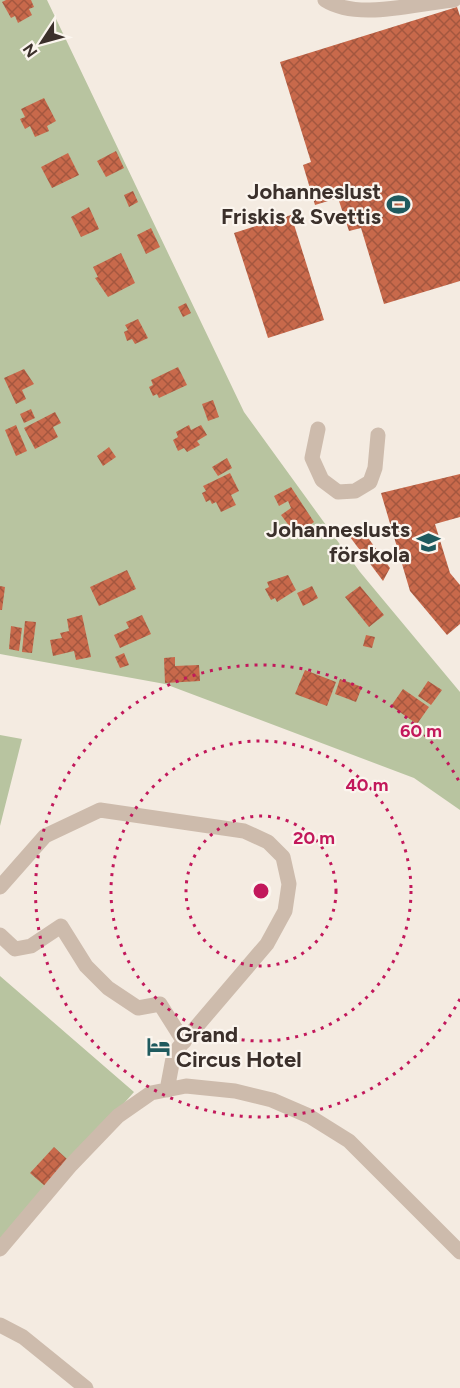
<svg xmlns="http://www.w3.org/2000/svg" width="460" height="1388" viewBox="0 0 460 1388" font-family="Figtree,sans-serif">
<defs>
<pattern id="building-cross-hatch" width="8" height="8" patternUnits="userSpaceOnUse" patternTransform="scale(1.5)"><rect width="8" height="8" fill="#c8694b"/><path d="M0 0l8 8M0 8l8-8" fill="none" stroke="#a4573f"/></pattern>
</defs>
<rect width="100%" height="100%" fill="#f4ebe1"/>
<path fill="#b8c4a0" d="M0 0H47L244 412 360 572 460 692V810L414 778 165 684 0 654Z
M0 735 22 739 0 826Z
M0 976 134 1092 0 1243Z"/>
<path fill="url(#building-cross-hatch)" d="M6 0H31L34 7 29 9 32 15 18 23 15 16 11 18 2 2Z
M457 7 460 16V281L384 304 361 228 349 231 338 198 315 205 303 165 311 162 280 62Z
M44 98 56 121 47 126 49 131 35 137 30 126 25 129 20 119 25 117 21 109Z
M116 151 124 168 106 177 97 161Z
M68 153 79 175 52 188 41 167Z
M133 191 138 202 129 207 124 195Z
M89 207 99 229 81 237 71 217Z
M291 215 324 320 268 338 234 233Z
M151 228 160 247 146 254 137 235Z
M121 253 135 283 108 297 95 278 98 277 93 267Z
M186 303 191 313 183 317 178 307Z
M138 319 148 338 135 344 132 339 127 341 124 332 128 330 125 325Z
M178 367 187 385 159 398 157 394 153 396 149 387 153 385 151 380Z
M24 369 34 384 22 390 26 399 16 404 4 378Z
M213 400 219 417 208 421 202 404Z
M31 409 35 418 24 423 20 414Z
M55 412 61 423 53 427 58 437 35 449 24 428Z
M16 425 27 451 16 456 5 430Z
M189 425 191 430 201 425 207 435 197 441 200 445 187 452 184 448 178 451 173 440 178 437 176 432Z
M109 447 116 457 103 466 97 456Z
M227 458 232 468 218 476 212 467Z
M230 473 239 491 231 495 236 505 221 512 216 502 212 504 210 500 206 502 202 493 206 491 203 486Z
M460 474V517L435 524 450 573 460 585V624L447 635 410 591 381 493Z
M291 487 314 522 296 535 281 515 291 508 288 501 279 506 274 496Z
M358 524 390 568 383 581 347 533Z
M127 570 136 589 99 606 90 587Z
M288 575 296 590 277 602 275 598 271 600 265 589 269 587 267 582Z
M0 586 5 587 2 610H0Z
M312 586 318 598 303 606 297 593Z
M360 586 384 615 369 627 345 597Z
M82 615 91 657 76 660 74 651 53 656 50 640 62 638 60 633 69 631 67 619Z
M142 615 151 634 120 648 114 635 129 628 126 622Z
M25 621 36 622 32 653 22 652Z
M11 626 22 628 19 651 9 649Z
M366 635 375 637 372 648 363 646Z
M124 653 129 665 120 668 115 657Z
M175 657V666L199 665 200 681 165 683 164 658Z
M305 670 336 682 327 706 295 694Z
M340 679 362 687 356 702 335 694Z
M428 681 442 690 431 705 418 696Z
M403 689 429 707 417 724 391 706Z
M54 1147 68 1160 45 1186 30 1173Z"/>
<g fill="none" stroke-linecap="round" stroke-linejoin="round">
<path stroke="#cdbbac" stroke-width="15" d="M325 0C358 21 416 3 454 0
M318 429 312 458 322 480 338 492 355 491 370 482 375 468 378 435
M0 887 45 836 100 810 244 831 268 842 283 857 289 884 285 911 267 944 174 1053 167 1090
M0 935 15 949 31 946 61 926 86 966 108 988 138 1008 160 1004 184 1042
M0 1249 71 1165 118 1116 151 1093 186 1086 235 1091 272 1100 309 1116 349 1141 460 1252
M0 1325 23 1337 86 1388"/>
</g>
<g fill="none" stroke="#c2185b" stroke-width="3" stroke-dasharray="3 6">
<circle cx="261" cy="891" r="75"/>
<circle cx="261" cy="891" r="150"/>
<path d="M460 999A226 226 0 1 1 460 783"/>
</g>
<defs>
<symbol id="stadium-bare" viewBox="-9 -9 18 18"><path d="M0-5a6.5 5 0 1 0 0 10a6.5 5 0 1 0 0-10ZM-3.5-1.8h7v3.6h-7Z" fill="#1f5a5e" stroke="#fbf5ee" stroke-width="2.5" paint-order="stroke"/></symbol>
<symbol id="school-bare" viewBox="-9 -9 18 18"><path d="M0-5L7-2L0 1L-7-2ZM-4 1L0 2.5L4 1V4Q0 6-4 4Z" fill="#1f5a5e" stroke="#fbf5ee" stroke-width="2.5" paint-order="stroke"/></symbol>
<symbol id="hotel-bare" viewBox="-9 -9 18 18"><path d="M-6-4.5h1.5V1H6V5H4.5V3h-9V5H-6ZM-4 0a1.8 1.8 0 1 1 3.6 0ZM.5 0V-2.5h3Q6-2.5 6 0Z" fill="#1f5a5e" stroke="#fbf5ee" stroke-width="2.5" paint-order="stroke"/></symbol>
</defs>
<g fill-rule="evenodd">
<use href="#stadium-bare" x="382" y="188" width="33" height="33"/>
<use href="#school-bare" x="412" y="526" width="33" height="33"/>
<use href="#hotel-bare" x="142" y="1030" width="33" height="33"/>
</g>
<g text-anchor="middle" stroke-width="4.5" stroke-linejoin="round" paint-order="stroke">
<g font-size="22" font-weight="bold" fill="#3b302b" stroke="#fbf5ee" text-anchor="end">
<text x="381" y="199">Johanneslust<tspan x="381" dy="25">Friskis &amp; Svettis</tspan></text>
<text x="410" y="537">Johanneslusts<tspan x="410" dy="25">förskola</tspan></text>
<text x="176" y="1042" text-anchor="start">Grand<tspan x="176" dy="25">Circus Hotel</tspan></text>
</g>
</g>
<circle cx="261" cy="891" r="9" fill="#c2185b" stroke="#fbf5ee" stroke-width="3"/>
<g font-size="18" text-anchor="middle" font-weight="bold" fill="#c2185b" stroke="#fbf5ee" stroke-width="4.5" stroke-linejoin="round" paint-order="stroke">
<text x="421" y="737">60 m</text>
<text x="367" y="791">40 m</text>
<text x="314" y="844">20 m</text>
</g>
<g transform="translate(42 42) rotate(234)" stroke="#fbf5ee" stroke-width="4.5" paint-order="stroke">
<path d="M0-4.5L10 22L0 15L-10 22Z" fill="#3b302b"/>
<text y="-9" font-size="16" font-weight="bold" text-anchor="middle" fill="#3b302b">N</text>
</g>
</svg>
